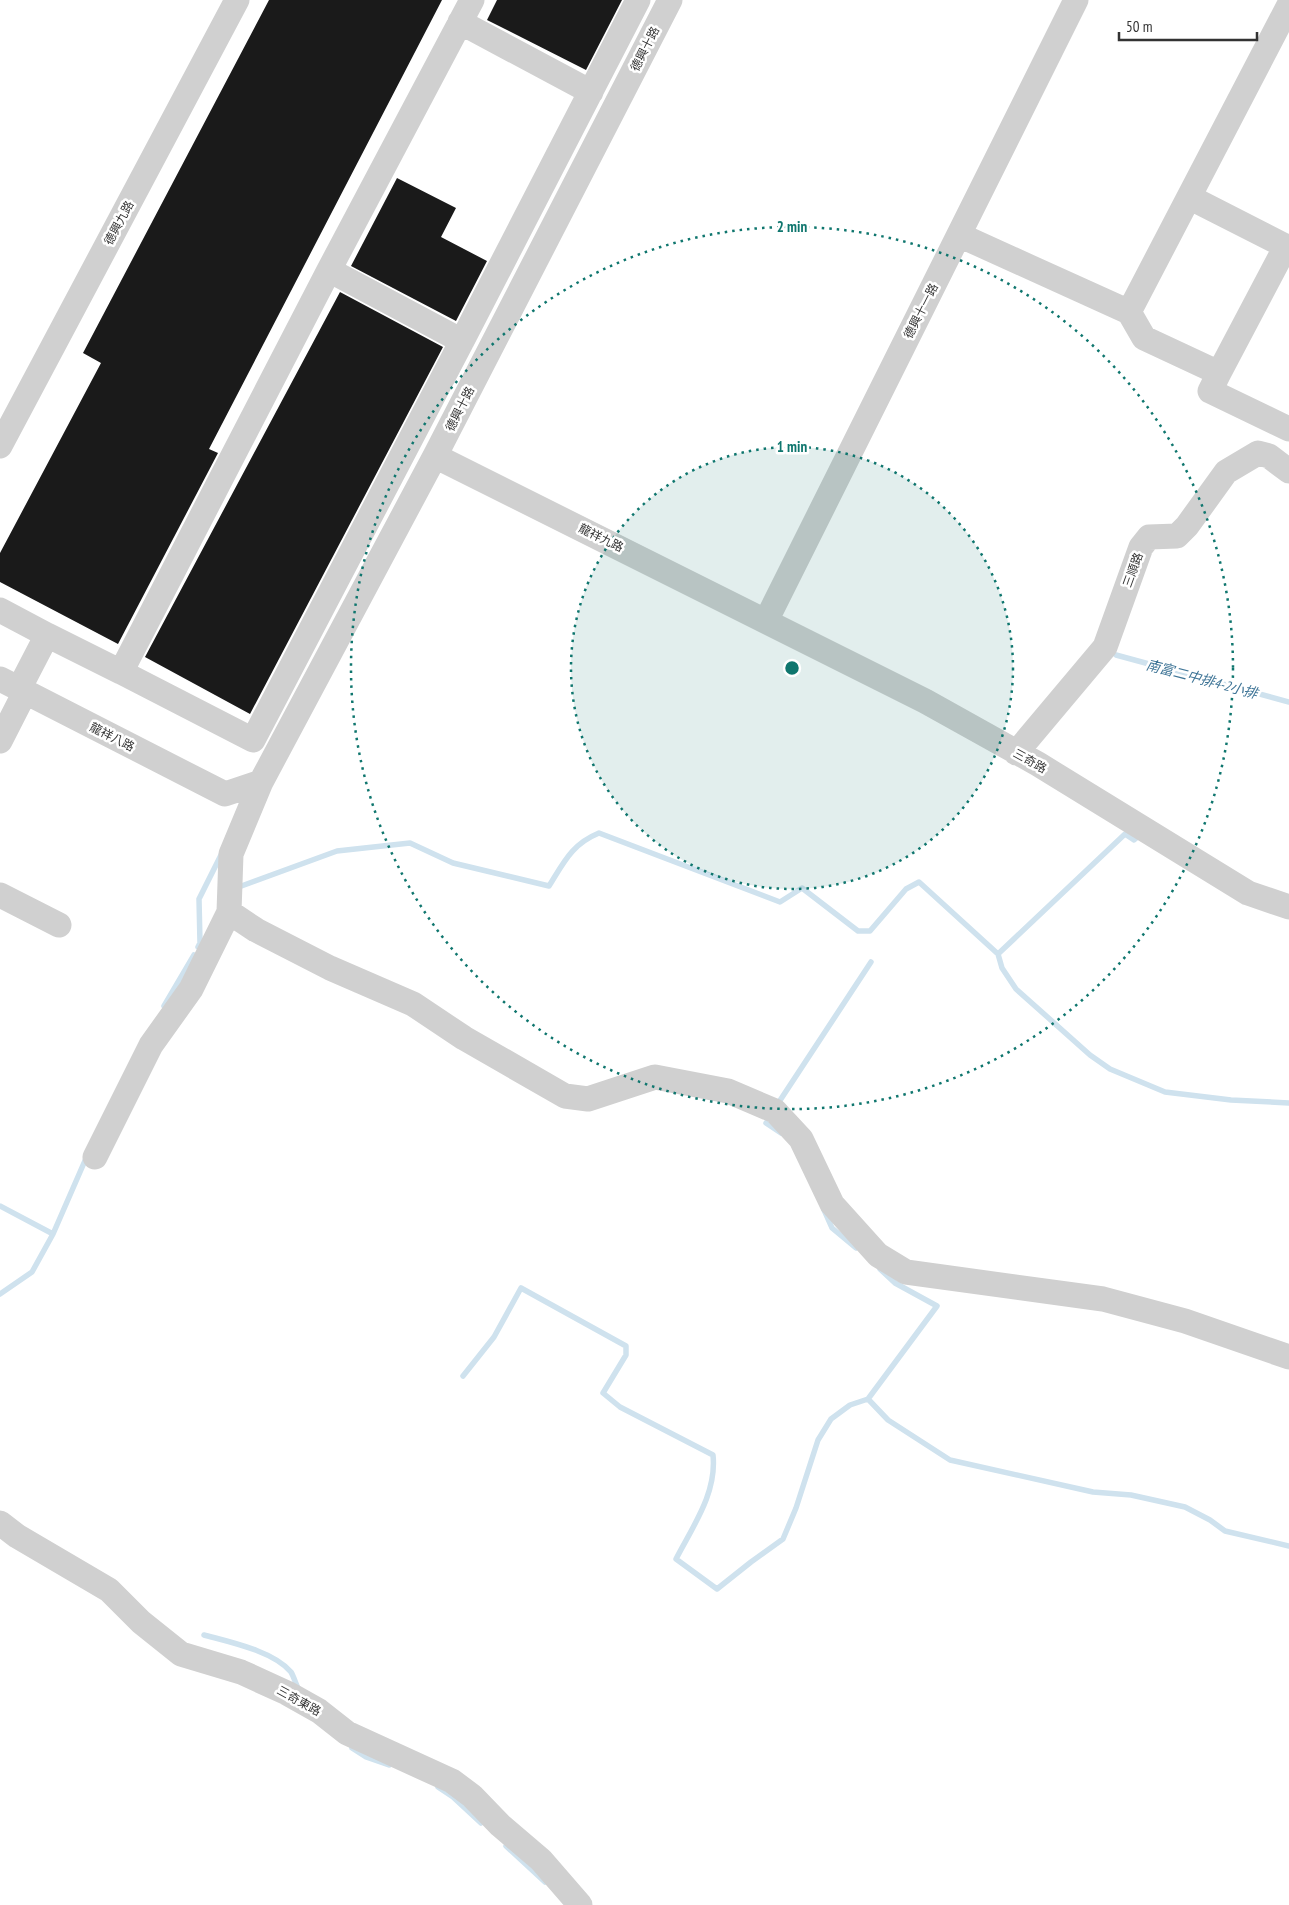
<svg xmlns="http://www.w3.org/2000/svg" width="1289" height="1905" viewBox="0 0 1289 1905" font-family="'PT Sans Narrow','Noto Sans TC',sans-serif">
<rect width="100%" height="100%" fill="#fff"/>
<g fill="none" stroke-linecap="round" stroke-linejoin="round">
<path stroke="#cfe2ee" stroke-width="5.5" d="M1116 655 1289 702
M236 888 337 851 410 843 453 863 549 886C564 862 572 844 599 833L780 902 802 888 858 931H870L906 889 919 882 998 954 1002 968 1016 989 1090 1055 1110 1069 1165 1092 1231 1100 1289 1103
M198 947 200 943 199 899 221 855
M998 954 1125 834 1134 840 1141 834
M164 1006 194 955
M777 1105 871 962
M766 1123 781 1133
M0 1206 53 1234
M824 1210 832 1228 856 1248
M0 1294 32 1272 53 1234 87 1156
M463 1376 494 1337 521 1288 626 1346V1355L603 1393 620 1407 713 1455C717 1493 693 1526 676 1559L717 1589 751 1562 783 1539 796 1508 818 1440 831 1419 850 1405 868 1399 888 1420 950 1460 1093 1492 1131 1495 1185 1507 1210 1520 1225 1531 1289 1546
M868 1399 937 1306 895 1283 880 1269
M204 1635C230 1642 273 1651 291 1672 294 1677 296 1685 299 1690
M352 1748 366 1757 389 1765
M438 1787 453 1797 481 1823
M506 1846 545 1882"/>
</g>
<path fill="#1a1a1a" d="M269 0H442L209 449 218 453 118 644 0 582V553L101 363 83 353Z
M497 0H622L586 70 487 20Z
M397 178 456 208 441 237 487 261 456 321 351 266Z
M340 292 443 347 250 714 145 657Z"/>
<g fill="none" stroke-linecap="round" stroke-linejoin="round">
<path stroke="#d0d0d0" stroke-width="25" d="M460 22 591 92
M1189 197 1289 248
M959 235 1129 312 1289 5
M1129 312 1144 338 1219 373 1210 391 1289 429
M462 341 638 0
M1219 373 1286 246
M0 446 237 0
M435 456 925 701 1038 764 1248 893 1289 907
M0 610 47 635 19 689
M766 621 1076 0
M47 635 121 672 329 270 472 0
M121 672 253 740 462 341 329 270
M0 679 225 794 261 782 435 456 670 0
M0 741 25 692
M1016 753 1105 647 1141 547 1149 537 1177 536 1187 526 1226 472 1258 453 1269 456 1289 471
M0 895 59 925
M229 912 256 930 330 968 413 1004 464 1038 565 1096 588 1099 655 1077 728 1091 775 1111 801 1139 832 1204 878 1255 906 1272 1103 1299 1185 1321 1289 1357
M95 1157 151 1045 191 989 229 912 231 854 261 782
M0 1523 17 1536 109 1590 141 1622 181 1654 241 1672 287 1693 319 1711 347 1733 452 1781 472 1796 500 1825 541 1860 580 1905"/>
</g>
<circle cx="792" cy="668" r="221" fill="#0f766e" fill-opacity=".12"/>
<g fill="none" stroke="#0f766e" stroke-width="2.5" stroke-dasharray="2.5 5">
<circle cx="792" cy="668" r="221"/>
<circle cx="792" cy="668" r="441"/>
</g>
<g text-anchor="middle" stroke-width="5" stroke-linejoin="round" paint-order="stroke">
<g font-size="12" fill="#333" stroke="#fff">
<text transform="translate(645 49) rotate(-63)" y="4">德興十路</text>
<text transform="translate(119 223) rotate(-62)" y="4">德興九路</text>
<text transform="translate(921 311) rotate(-63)" y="4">德興十一路</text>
<text transform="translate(460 409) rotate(-63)" y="4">德興十路</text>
<text transform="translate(601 538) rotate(26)" y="4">龍祥九路</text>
<text transform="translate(1133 570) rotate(-70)" y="4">三順路</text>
<text transform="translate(112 737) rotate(27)" y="4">龍祥八路</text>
<text transform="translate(1030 761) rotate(29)" y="4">三奇路</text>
<text transform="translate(299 1701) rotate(29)" y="4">三奇東路</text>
</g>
<g font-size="14" font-style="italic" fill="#3f7597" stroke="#fff">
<text transform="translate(1202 679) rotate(15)" y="5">南富二中排4-2小排</text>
</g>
</g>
<circle cx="792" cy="668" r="8" fill="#0f766e" stroke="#fff" stroke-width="2.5"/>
<g font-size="15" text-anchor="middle" font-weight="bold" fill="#0f766e" stroke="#fff" stroke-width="5" stroke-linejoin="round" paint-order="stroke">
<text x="792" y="232">2 min</text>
<text x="792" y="452">1 min</text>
</g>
<path d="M1119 32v8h138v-8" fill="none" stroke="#333333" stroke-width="2.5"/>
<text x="1126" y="32" font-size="15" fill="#333333" stroke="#ffffff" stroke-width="4" paint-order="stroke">50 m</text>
</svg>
